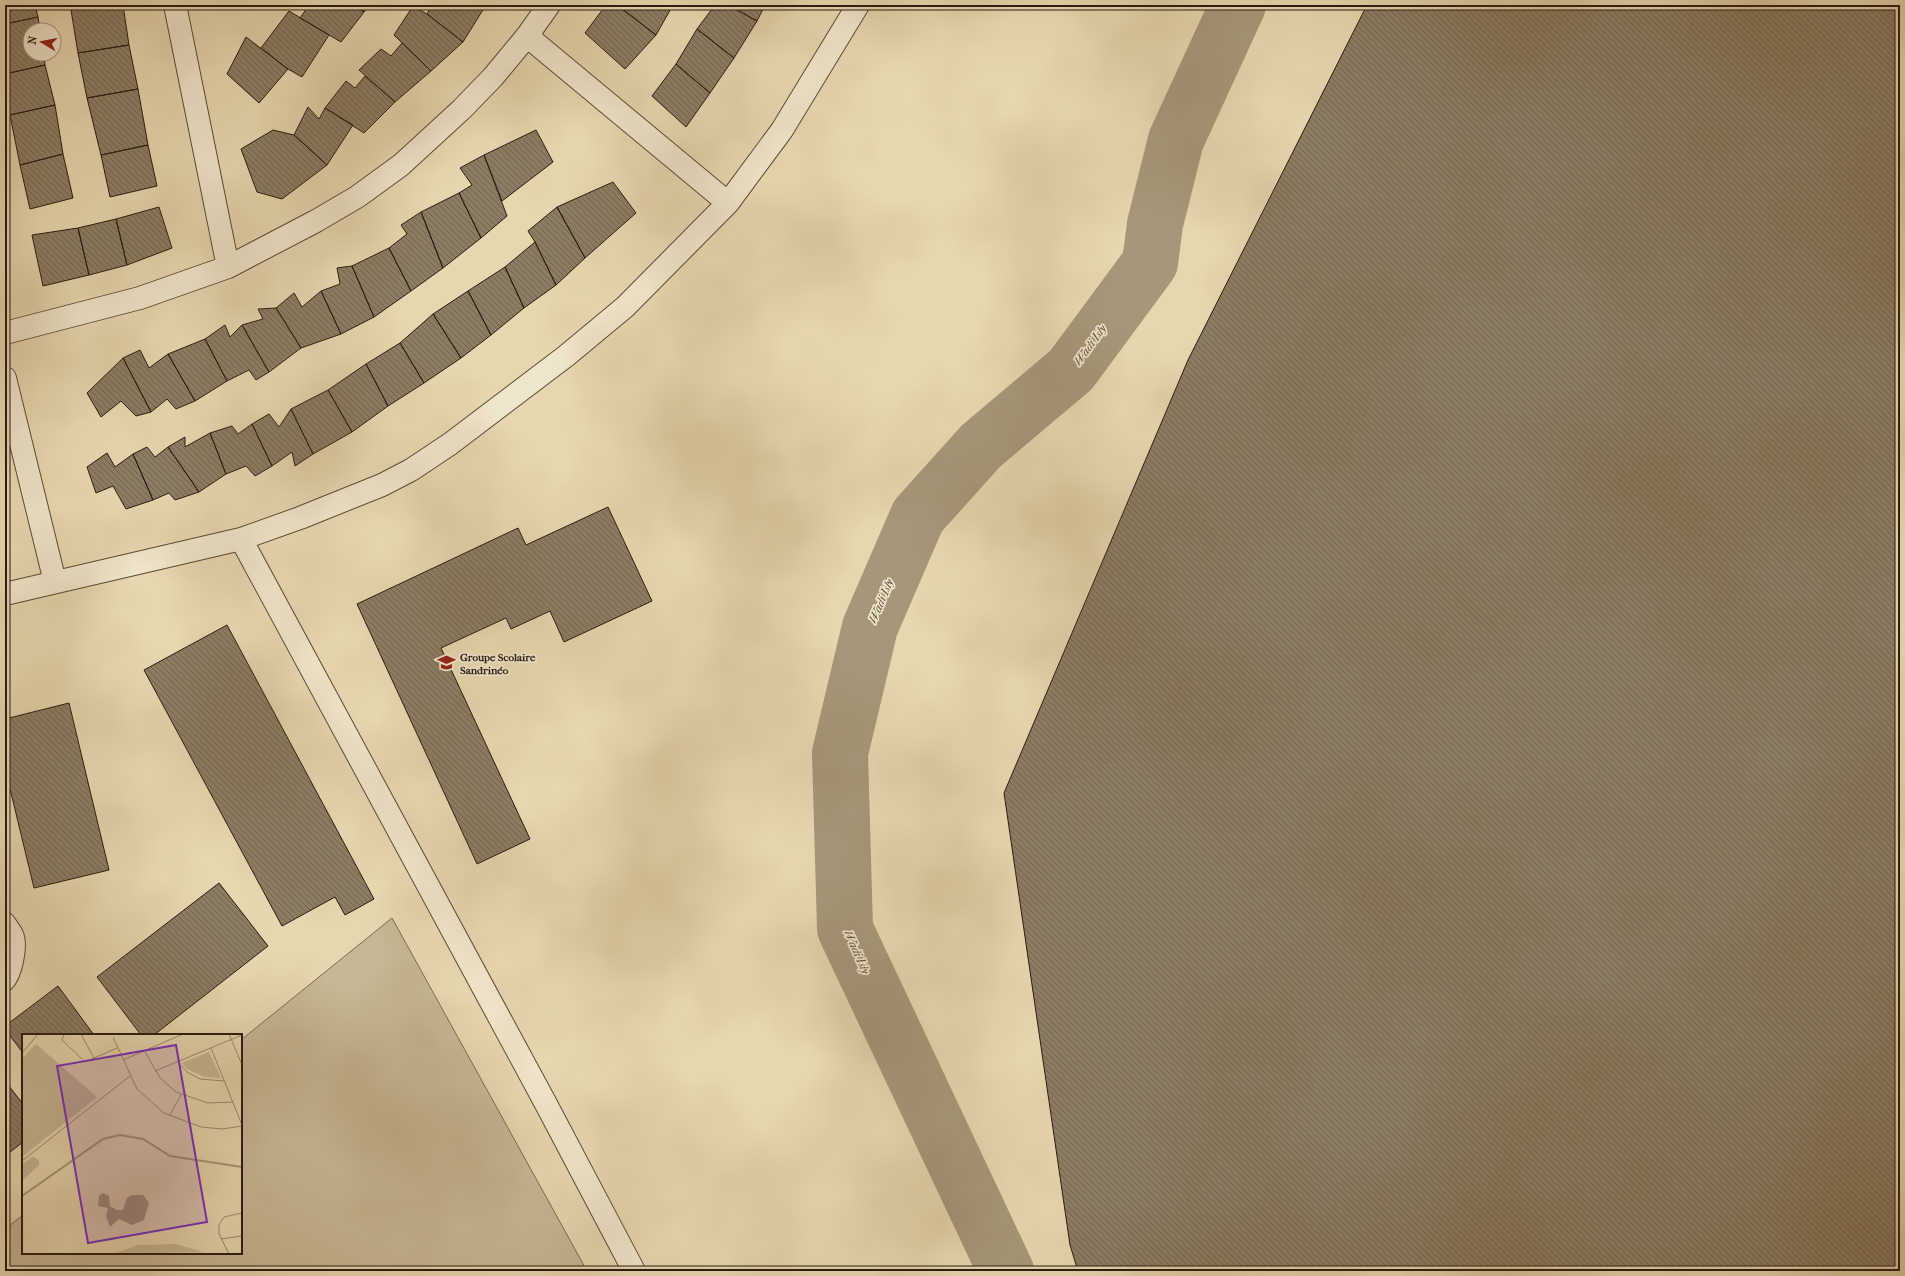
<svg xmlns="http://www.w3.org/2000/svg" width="1905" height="1276" viewBox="0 0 1905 1276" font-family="'IM FELL French Canon',serif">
<defs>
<pattern id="building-back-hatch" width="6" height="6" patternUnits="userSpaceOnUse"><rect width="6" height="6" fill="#8b7d64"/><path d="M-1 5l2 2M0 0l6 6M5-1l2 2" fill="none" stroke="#726651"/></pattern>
</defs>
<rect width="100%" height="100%" fill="#e7d7ae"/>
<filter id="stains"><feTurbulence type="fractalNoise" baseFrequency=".005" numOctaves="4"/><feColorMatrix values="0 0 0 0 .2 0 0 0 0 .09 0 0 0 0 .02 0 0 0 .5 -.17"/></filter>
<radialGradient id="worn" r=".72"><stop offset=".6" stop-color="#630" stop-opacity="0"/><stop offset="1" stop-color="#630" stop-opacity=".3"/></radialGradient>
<path fill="#c7b794" stroke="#786a54" d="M392 918 587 1271H5V1229L23 1215V1253H241V1040Z"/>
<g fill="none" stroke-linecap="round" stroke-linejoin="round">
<path stroke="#a69779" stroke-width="56" d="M1006 1271 845 929 840 753 870 627 918 516 981 446 1071 370 1150 263 1155 224 1176 140 1238 5"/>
</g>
<path fill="url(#building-back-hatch)" stroke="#281c13" d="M5 5H35L38 17 5 24Z
M70 5H100L71 10Z
M100 5H123L129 45 78 53 71 10Z
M309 5H354L364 12 341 42 300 18Z
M354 5H369L364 12Z
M432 5H486L463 42 427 14Z
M606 5H617L656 35 625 69 585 33Z
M617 5H673L656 35Z
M715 5H728L757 21 734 58 697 29Z
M728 5H765L757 21Z
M1367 5H1900V1271H1078L1070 1245 1004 793 1188 360Z
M413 6 427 14 463 42 431 71 394 35Z
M289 11 329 35 302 77 288 69 261 48Z
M38 17 40 30H30V54H44L45 65 5 74V24Z
M697 29 734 58 710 93 676 64Z
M246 37 288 69 259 103 227 74Z
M402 43 431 71 395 102 359 70 381 49 391 56Z
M129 45 138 89 87 98 78 53Z
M676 64 710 93 686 127 652 96Z
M45 65 55 105 10 115 5 99V74Z
M365 76 395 102 364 133 325 108 346 81 355 88Z
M138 89 148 145 101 155 87 98Z
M55 105 63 154 20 165 10 115Z
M308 107 319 119 325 108 353 125 327 165 294 135Z
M273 130 294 135 327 165 282 199 257 192 241 149Z
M536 130 553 162 502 201 484 155Z
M148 145 157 186 110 197 101 155Z
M63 154 73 198 30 209 20 165Z
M484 155 507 216 481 238 459 193 472 185 460 168Z
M613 182 636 213 585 258 557 207Z
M459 193 481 238 443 268 421 212Z
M159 207 172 248 127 265 116 219Z
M557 207 585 258 556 285 535 242 528 231Z
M421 212 443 268 411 291 389 248 407 234 401 225Z
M116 219 127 265 89 275 78 228Z
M78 228 89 275 43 286 32 235Z
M535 242 556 285 524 308 505 267Z
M389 248 411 291 374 317 352 266Z
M352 266 374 317 341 334 321 291 340 284 337 268Z
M505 267 524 308 491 335 468 291Z
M321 291 341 334 301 348 276 308 294 293 302 307Z
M468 291 491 335 461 358 433 314Z
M276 308 301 348 269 372 242 325 263 319 258 309Z
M433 314 461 358 424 383 400 343Z
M225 325 230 337 242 325 269 372 256 380 249 370 227 381 205 339Z
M205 339 227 381 195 401 168 354Z
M400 343 424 383 388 406 366 364Z
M140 350 149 368 168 354 195 401 176 409 167 399 151 412 123 358Z
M123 358 151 412 136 416 121 401 101 417 87 393Z
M366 364 388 406 352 432 328 390Z
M328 390 352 432 313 454 291 409Z
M291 409 313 454 295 466 292 452 272 466 252 424 269 414 279 427Z
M252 424 272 466 255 476 246 466 226 474 210 433 232 426 238 434Z
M210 433 226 474 199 492 168 447 185 437V447Z
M147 447 155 457 168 447 199 492 175 500 169 493 153 500 133 454Z
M107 453 115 467 133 454 153 500 126 509 113 486 96 493 87 467Z
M608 507 652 601 564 642 550 611 511 629 506 618 441 648 530 839 477 864 357 604 518 528 526 545Z
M227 625 374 899 345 915 335 897 282 926 144 670Z
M69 703 109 870 34 888 5 768V719Z
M219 883 268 946 154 1035H141L97 977Z
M58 986 94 1035H23V1053L5 1029V1026Z
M5 1081 23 1104V1142L5 1156Z"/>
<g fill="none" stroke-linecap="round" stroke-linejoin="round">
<defs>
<path id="lane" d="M5 921C8 925 14 932 15 937 18 948 13 974 5 982"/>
<path id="street" d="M175 5 228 267
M527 36 728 203
M5 333 140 298 228 267 316 221 357 197 401 165 462 109 493 77 527 36 549 5
M5 378 55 582
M241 539 546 1104 634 1271
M5 594 241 539 300 518 382 485 411 470 450 444 566 356 625 307 728 203 782 130 858 5"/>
</defs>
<use href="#lane" stroke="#584b3a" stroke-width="20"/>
<use href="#street" stroke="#584b3a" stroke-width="24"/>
<use href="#lane" stroke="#efe5ca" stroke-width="18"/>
<use href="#street" stroke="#efe5ca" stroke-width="22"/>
</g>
<defs>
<symbol id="school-bare" viewBox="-9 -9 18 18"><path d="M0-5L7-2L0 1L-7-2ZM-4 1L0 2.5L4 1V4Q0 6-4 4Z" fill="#8f2418" stroke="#efe5ca" stroke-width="2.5" paint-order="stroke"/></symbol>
</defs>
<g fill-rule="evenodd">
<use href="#school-bare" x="434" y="650" width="25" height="25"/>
</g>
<g text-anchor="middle" stroke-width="3.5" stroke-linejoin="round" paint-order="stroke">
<g font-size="11" font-weight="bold" fill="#281c13" stroke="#efe5ca" text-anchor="start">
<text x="460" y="661">Groupe Scolaire<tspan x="460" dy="13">Sandrinéo</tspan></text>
</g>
<g font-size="12" font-style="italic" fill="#5a4d3c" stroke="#efe5ca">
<text transform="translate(1090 345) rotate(-54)" y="4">Wadi Isly</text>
<text transform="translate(881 601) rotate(-67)" y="4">Wadi Isly</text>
<text transform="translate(857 952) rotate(66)" y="4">Wadi Isly</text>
</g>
</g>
<g transform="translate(22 1034)">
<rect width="220" height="220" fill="#e7d7ae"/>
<path d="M14 10 75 63 0 123V25ZM153 210 182 218 91 220 116 211Z" fill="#c7b794"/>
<path d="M187 18 199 44 183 43 165 35 160 29ZM11 123 17 126V131L0 147V130Z" fill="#c7b794"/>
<path d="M81 159 87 162 88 172 95 176H101L105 164 110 161H121L127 169 122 186 110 191 97 185 88 193 84 182 86 174 76 172 77 162Z" fill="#a69779"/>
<path fill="none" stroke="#a69779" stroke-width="2" d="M0 162 81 105 98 101 121 105 148 122 220 133"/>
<path fill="none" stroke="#9b8c70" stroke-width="1" d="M42 0 40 6 63 28 95 14M59 0 72 24M207 0 220 31M91 3 115 55 142 79 179 93 200 95 220 92M189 14 220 91M122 16 138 44 154 58 186 69 211 68M0 19 16 0M101 26 161 0M156 28 165 38 178 45 202 47M133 37 220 1M147 82 159 61M0 127 108 42M199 205 220 202M207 220 197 200V191L202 183 220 179"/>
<path fill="#7b2cbf" fill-opacity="0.15" stroke="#7b2cbf" stroke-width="2" d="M154 11 185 188 66 209 35 32Z"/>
<rect width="220" height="220" fill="none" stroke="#281c13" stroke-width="2"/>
</g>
<rect width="1905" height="1276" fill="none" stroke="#e7d7ae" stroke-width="20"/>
<rect x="6" y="6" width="1893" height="1264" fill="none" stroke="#281c13" stroke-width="2"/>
<rect x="10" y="10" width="1885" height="1256" fill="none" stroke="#281c13"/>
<g transform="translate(42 42) rotate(280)"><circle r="19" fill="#efe5ca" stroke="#9f9581"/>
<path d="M0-3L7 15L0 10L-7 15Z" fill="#8f2418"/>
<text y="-6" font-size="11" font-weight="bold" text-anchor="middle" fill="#281c13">N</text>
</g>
<rect width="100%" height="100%" filter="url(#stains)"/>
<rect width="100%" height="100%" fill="url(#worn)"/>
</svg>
